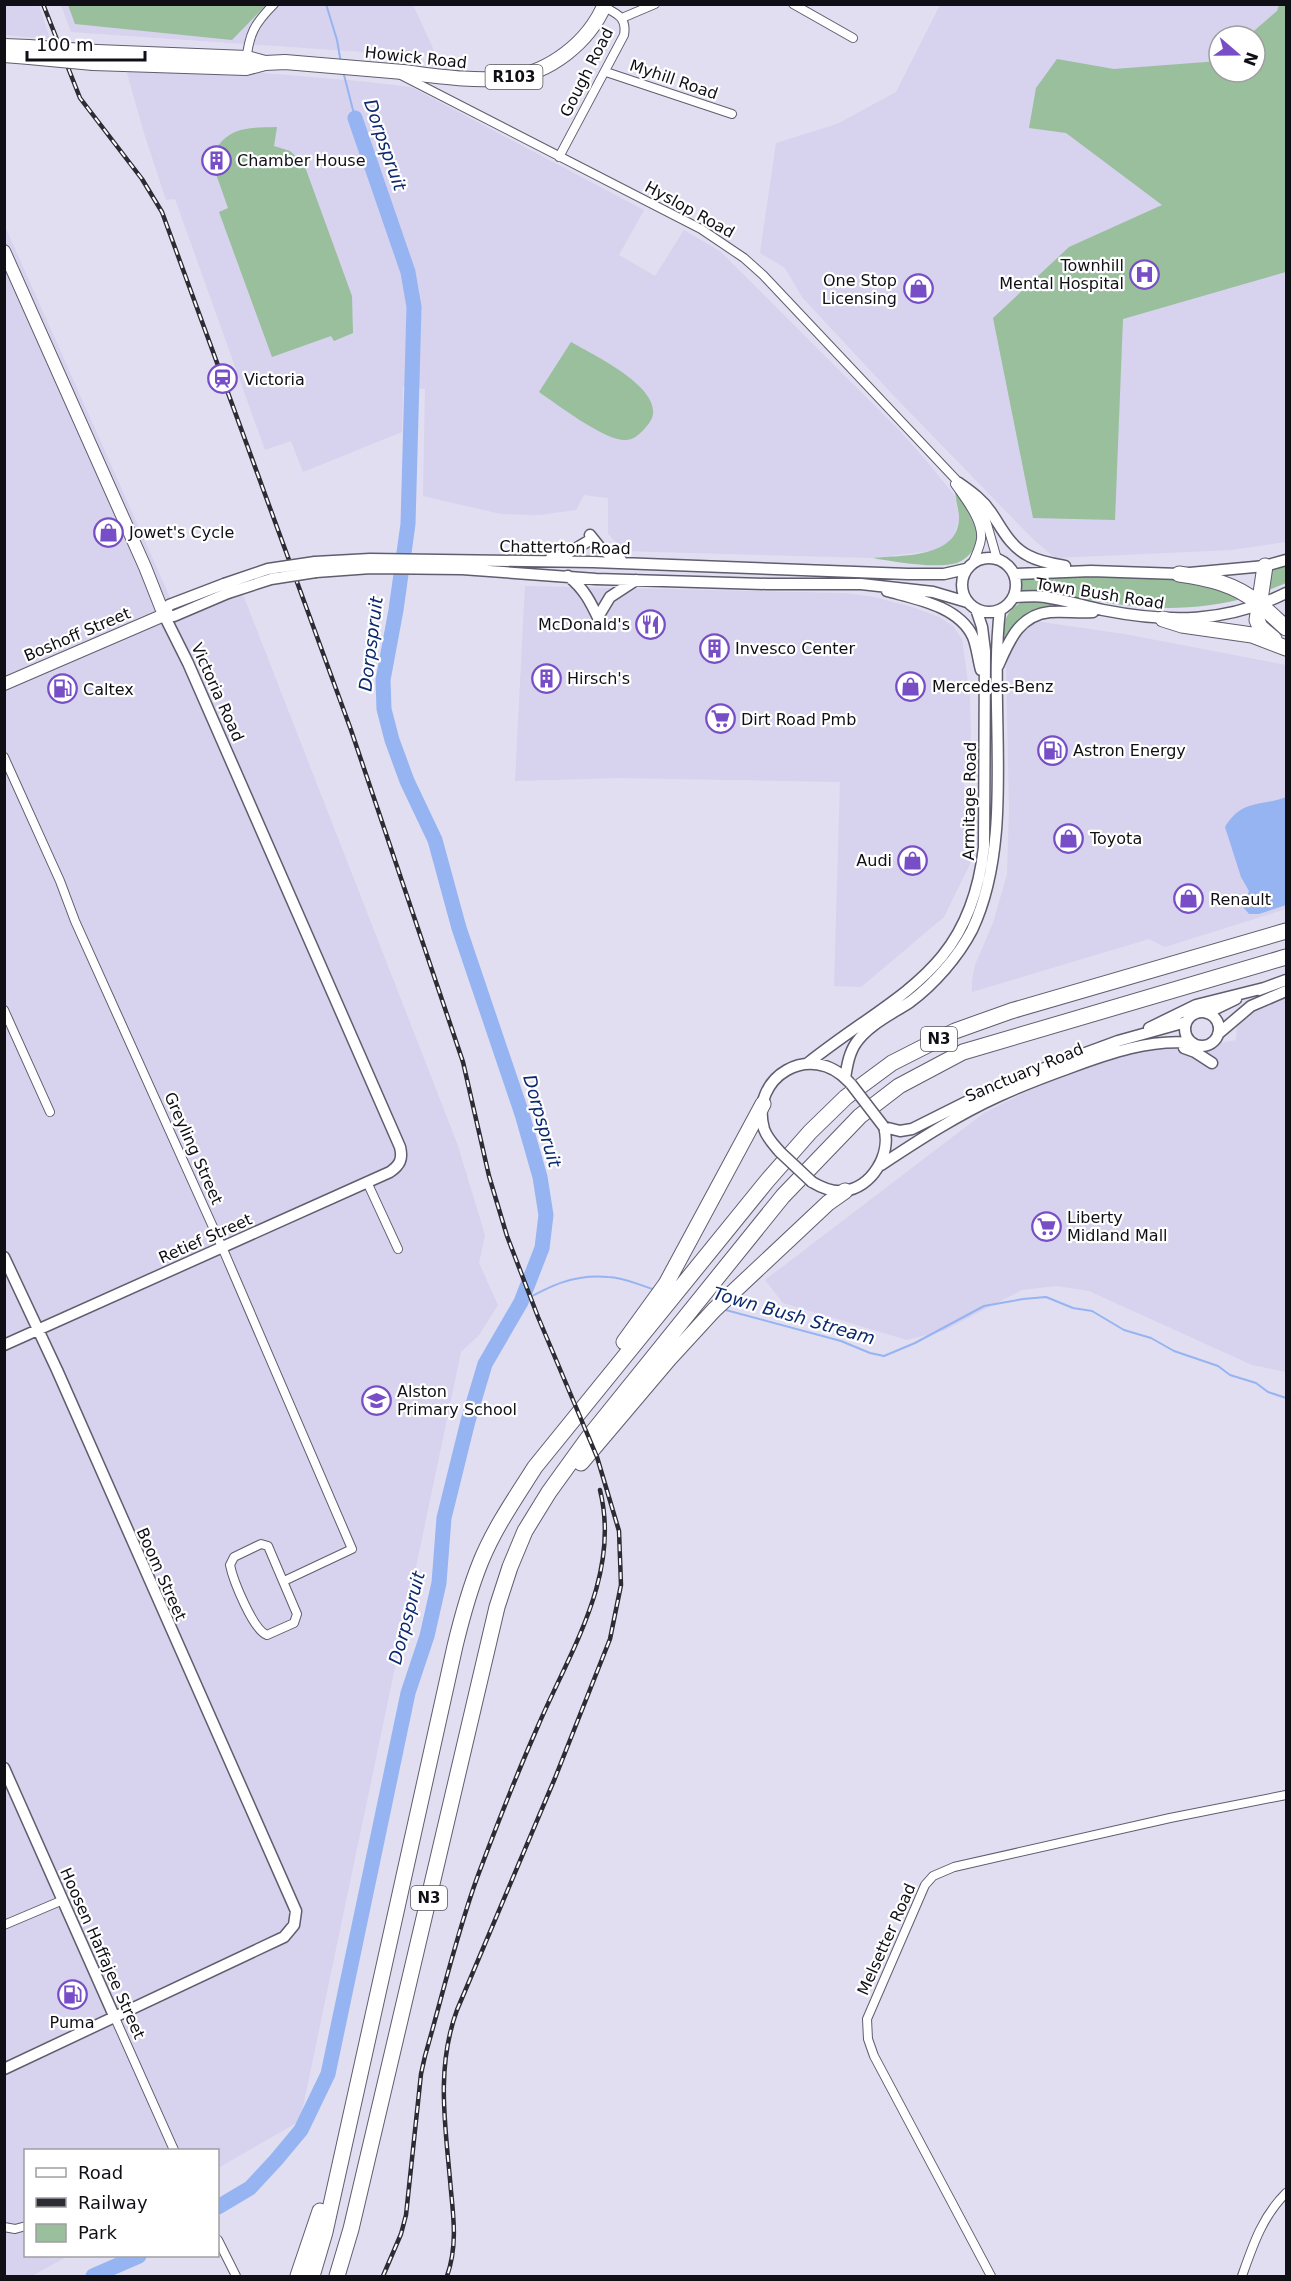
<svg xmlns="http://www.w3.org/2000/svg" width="1291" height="2281" viewBox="0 0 1291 2281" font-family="'DejaVu Sans',sans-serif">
<rect width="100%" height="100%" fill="#e1def2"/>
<path fill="#d7d2ed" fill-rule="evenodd" d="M4 5H39L50 39 5 35Z
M61 5H413L437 57 71 32Z
M940 5H1286V542L1231 550 1055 558 1034 540 893 395 802 297 785 268 760 253 776 143 837 124 896 92ZM1219 36H1255V72H1219Z
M144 63 359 81 411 87 644 210 619 255 655 276 684 230 721 252 900 431 924 458 955 496 959 518 955 533 948 543 939 550 873 558 624 551 608 534V498L584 495 576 510 539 515 501 514 423 496 425 389 403 387 402 432 303 472 291 441 265 450 175 199 166 200 144 133 127 73Z
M4 224 180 620 242 592 457 1143 485 1235 479 1263 498 1305 479 1335 461 1352 300 2121 218 2168V2150H26V2256H68L32 2276H4Z
M525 586 845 593 874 597 912 607 939 617 953 626 962 639 970 696 971 740 965 758 964 798 972 810 974 826 972 860 944 917 861 987 834 986 840 782 619 778 515 781Z
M1035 621 1124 634 1286 665V909L1165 947 1149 939 972 992V980L975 965 993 923 1007 874 1009 810 1006 659 1017 633Z
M1286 997V1372L1252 1365 1089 1291 1057 1286 1022 1290 943 1331 907 1340 783 1303 765 1280 984 1113 1030 1090 1123 1052 1182 1045 1193 1049 1236 1040 1237 1027 1243 1015 1253 1009Z"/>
<path fill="#99bf9d" d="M68 5V4L266 5 232 40 75 24Z
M1279 5H1286V272L1123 319 1115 520 1033 518 993 318 1069 247 1162 205 1066 133 1029 128 1036 88 1057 59 1114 69 1219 61V72H1255V36H1248L1277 11Z
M277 127 274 146 290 151 304 164 352 296 353 333 334 341 331 336 272 357 219 212 228 208 215 171 217 167 221 168 226 160 222 158 224 153 216 149C231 125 253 128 277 127Z
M571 342C593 355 678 394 646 427 640 434 633 441 623 440 601 438 558 405 539 392Z
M955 488C963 497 976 517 978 529 981 543 970 558 957 563 937 569 894 562 873 558 902 555 960 559 959 516 958 507 955 498 955 488Z
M1286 564V583L1264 592 1268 570Z
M1143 575 1204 578 1248 597C1211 608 1171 610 1132 606 1095 602 1059 593 1021 591V576Z
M1025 601 1076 606C1045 605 1020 609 1004 638 1003 620 1007 608 1025 601Z"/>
<path fill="#95b4f1" d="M1286 797V905L1259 914H1249L1243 907 1249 891 1241 877 1225 827C1242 799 1260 807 1286 797Z"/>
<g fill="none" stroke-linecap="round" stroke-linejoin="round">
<path stroke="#95b4f1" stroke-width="2" d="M326 4 337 40 341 63
M343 71 355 118
M521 1302C550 1286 573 1274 608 1277 623 1277 639 1285 653 1289
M722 1309 841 1341 870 1353 884 1356 915 1343 984 1306 1023 1299 1046 1297 1073 1308 1092 1311 1124 1330 1151 1338 1174 1351 1218 1366 1230 1375 1256 1383 1268 1392 1286 1398"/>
<path stroke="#95b4f1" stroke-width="15" d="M218 2207 250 2188 276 2160 301 2130 328 2074 408 1693 427 1636 439 1583 444 1518 468 1421 485 1364 521 1302 542 1248 546 1215 540 1177 522 1114 459 928 435 840 407 781 392 740 384 709 383 680 396 610 408 524 414 307 408 272 355 118
M93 2276 139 2256"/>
<defs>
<path id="minor" d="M793 4 853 38
M622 18 655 4
M246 62C249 34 254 24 274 4
M606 72 732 114
M399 74 701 229 744 258 763 275 962 486
M559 157 624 35C627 18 618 14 604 7
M955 484C965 499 983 520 981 539 980 547 976 555 973 562
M971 496 985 517 997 559
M4 757 60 881 75 921 222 1247 352 1549 284 1581
M4 1010 50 1112
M367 1182 398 1249
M261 1544 268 1546 297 1614 294 1623 267 1635C253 1630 233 1580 230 1565L234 1557Z
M4 1925 63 1900
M115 2018 174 2150
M4 2227 15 2229 26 2226
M218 2240 236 2276
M991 2276 874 2056 868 2039 867 2019 925 1885 933 1876 954 1867 1170 1818 1286 1795
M1242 2276C1253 2245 1262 2217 1286 2193"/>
<path id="tertiary" d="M959 483C970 491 982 499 990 511 1002 528 1009 546 1029 556 1040 562 1053 564 1065 566
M590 535 602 550 621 560
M962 585a27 27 0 1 1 54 0a27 27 0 1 1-54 0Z
M551 558 570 552 590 540
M315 562 370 559 593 562 908 574H944L966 569
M316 572 371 568 462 569 596 579 767 584H861L933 592 967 602
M1014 574 1091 571 1179 574 1265 566 1286 560
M568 576C585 589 592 605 601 624
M887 591C916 599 959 606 973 637 977 647 978 659 981 670
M1013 597C1024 597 1035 595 1045 597 1065 600 1084 606 1103 610 1169 623 1226 623 1286 593
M601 612 610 597 636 580
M164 615 169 605 224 584
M164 615 174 616 228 593
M998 666C1009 641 1019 615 1050 612 1064 611 1079 613 1093 612
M1259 990 1286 980
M1185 1029a17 17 0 1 1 34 0a17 17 0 1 1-34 0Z
M1207 1013 1236 999
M1149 1028 1196 1005 1264 988
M1218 1034 1251 1006 1286 991
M1184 1048 1195 1052 1212 1063
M808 1063C896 993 970 973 984 847L985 651 982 627 976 609
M845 1078C847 1066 849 1053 856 1043 868 1025 892 1014 910 1002 934 984 958 957 972 930 1016 837 988 711 1000 610
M780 1152C774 1145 767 1138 764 1129 749 1077 811 1040 849 1082
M881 1165C919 1140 957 1115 999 1096 1023 1085 1047 1076 1072 1067 1110 1053 1150 1039 1191 1043
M812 1182C822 1188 832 1192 843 1191 872 1188 892 1154 884 1127L900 1131 912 1129 994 1088 1042 1069 1118 1041 1186 1022
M4 1257 57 1370 296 1911 294 1925 284 1937 4 2069
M4 1345 390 1172C400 1165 403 1159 400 1147L188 663 164 615
M4 1768 115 2018"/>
<path id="secondary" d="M4 251 145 567 164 615 4 684"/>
<path id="primary" d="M4 46 29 47
M97 52 247 58 265 63
M4 55 29 57
M93 63 246 68 265 63 285 62C324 65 364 69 403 72 437 76 473 82 508 78 550 73 589 42 605 4"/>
<path id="motorway" d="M1265 566 1257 620 1260 627 1274 639
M1179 574C1208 578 1235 584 1258 603 1268 611 1277 620 1286 628
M1163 619 1182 625 1252 635 1286 648
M624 1342 666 1284 763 1104
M581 1463 669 1359 714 1310 828 1203 845 1191
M298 2276 320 2211
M312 2276 325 2232 455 1646C462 1617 470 1588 481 1561 495 1527 516 1497 535 1467L767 1181 810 1132 846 1097 892 1063 955 1031 1011 1011 1286 931
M337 2276 351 2229 497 1607 510 1567 525 1531 549 1492 588 1438 783 1196 860 1116 899 1086 963 1052 1286 957"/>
</defs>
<use href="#minor" stroke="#605d6e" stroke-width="10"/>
<use href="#tertiary" stroke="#605d6e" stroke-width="13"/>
<use href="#secondary" stroke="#605d6e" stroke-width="14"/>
<use href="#primary" stroke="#605d6e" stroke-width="16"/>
<use href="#motorway" stroke="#605d6e" stroke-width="17"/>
<use href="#minor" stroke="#fff" stroke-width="8"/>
<use href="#tertiary" stroke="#fff" stroke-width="10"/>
<use href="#secondary" stroke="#fff" stroke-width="12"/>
<use href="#primary" stroke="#fff" stroke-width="14"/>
<use href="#motorway" stroke="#fff" stroke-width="15"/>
<defs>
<path id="rail" d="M43 4 80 98 142 179 162 212 351 730 463 1062 489 1176 507 1236 538 1317 597 1457 619 1531 621 1585 610 1639 555 1778 457 2010C435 2070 446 2129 451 2191 454 2220 457 2248 447 2276
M383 2276 401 2234 406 2215 421 2074 425 2056C442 1997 456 1936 477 1878 496 1827 516 1776 538 1726 570 1651 621 1575 600 1490"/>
</defs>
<use href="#rail" stroke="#2d2b34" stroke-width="4.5"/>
<use href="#rail" stroke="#fff" stroke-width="2" stroke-dasharray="7" stroke-linecap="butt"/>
<defs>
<path id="tertiary-bridge" d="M224 584 268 569 315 562
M228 593 271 579 316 572
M851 1084 884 1127
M780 1152 812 1182"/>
<path id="primary-bridge" d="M29 47 97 52
M29 57 93 63"/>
</defs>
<use href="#tertiary-bridge" stroke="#605d6e" stroke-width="13" stroke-linecap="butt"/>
<use href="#primary-bridge" stroke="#605d6e" stroke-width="16" stroke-linecap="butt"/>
<use href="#tertiary-bridge" stroke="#fff" stroke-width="10"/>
<use href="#primary-bridge" stroke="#fff" stroke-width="14"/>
</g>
<defs>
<symbol id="building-ring" viewBox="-11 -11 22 22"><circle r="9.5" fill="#fff" stroke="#784ec7" stroke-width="1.5"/><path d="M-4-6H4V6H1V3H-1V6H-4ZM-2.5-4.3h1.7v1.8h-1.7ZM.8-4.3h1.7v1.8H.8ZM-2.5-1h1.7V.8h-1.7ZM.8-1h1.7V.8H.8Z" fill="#784ec7"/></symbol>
<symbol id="hospital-ring" viewBox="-11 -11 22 22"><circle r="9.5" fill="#fff" stroke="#784ec7" stroke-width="1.5"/><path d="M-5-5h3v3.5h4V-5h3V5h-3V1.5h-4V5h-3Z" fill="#784ec7"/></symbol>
<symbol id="shop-ring" viewBox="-11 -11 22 22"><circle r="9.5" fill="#fff" stroke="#784ec7" stroke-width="1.5"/><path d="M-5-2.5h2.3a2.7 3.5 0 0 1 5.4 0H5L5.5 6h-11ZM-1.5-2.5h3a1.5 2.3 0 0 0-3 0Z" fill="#784ec7"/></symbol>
<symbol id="station-ring" viewBox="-11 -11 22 22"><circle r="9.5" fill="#fff" stroke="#784ec7" stroke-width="1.5"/><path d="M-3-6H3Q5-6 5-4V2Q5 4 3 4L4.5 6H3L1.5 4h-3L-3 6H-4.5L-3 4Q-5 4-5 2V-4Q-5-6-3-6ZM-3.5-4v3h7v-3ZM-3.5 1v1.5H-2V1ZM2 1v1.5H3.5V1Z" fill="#784ec7"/></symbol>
<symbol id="restaurant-ring" viewBox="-11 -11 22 22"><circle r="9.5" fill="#fff" stroke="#784ec7" stroke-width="1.5"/><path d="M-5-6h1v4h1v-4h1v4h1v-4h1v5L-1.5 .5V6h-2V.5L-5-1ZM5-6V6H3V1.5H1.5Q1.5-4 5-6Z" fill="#784ec7"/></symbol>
<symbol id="fuel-ring" viewBox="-11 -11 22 22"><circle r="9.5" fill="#fff" stroke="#784ec7" stroke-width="1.5"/><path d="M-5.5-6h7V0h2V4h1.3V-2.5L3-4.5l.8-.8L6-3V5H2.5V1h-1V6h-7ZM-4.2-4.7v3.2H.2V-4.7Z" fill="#784ec7"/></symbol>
<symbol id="supermarket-ring" viewBox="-11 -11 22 22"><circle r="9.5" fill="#fff" stroke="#784ec7" stroke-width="1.5"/><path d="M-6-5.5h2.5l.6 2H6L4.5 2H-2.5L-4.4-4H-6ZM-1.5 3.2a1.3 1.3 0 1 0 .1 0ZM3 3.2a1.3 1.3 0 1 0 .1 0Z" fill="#784ec7"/></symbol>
<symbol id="school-ring" viewBox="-11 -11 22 22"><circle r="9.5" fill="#fff" stroke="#784ec7" stroke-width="1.5"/><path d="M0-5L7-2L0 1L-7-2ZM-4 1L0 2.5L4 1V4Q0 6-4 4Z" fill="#784ec7"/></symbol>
</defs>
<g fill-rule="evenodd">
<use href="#building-ring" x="200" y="144" width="33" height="33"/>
<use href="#hospital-ring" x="1128" y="258" width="33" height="33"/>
<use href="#shop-ring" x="902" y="272" width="33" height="33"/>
<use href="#station-ring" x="206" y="362" width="33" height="33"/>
<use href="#shop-ring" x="92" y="516" width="33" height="33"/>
<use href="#restaurant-ring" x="634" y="608" width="33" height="33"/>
<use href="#building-ring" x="698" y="632" width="33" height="33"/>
<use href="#building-ring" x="530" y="662" width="33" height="33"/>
<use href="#shop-ring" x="894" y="670" width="33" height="33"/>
<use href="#fuel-ring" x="46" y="672" width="33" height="33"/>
<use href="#supermarket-ring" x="704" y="702" width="33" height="33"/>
<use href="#fuel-ring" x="1036" y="734" width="33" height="33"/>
<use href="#shop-ring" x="1052" y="822" width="33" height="33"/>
<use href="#shop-ring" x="896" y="844" width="33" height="33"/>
<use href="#shop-ring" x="1172" y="882" width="33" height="33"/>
<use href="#supermarket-ring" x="1030" y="1210" width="33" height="33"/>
<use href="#school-ring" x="360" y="1384" width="33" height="33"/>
<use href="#fuel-ring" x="56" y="1978" width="33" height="33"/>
</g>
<g text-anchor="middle" stroke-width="4.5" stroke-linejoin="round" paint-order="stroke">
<g fill="#fff" stroke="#58575c" stroke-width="1.5">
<rect x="485.5" y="65" width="57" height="24" rx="4.5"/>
<rect x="921" y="1027" width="36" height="24" rx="4.5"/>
<rect x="411" y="1886" width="36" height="24" rx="4.5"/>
</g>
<g font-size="15" font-weight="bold" fill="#100f16">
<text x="514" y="82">R103</text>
<text x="939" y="1044">N3</text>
<text x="429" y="1903">N3</text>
</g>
<g font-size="16" fill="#100f16" stroke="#fff">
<text transform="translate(416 57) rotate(6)" y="6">Howick Road</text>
<text transform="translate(586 72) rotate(-63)" y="6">Gough Road</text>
<text transform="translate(674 79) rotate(19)" y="6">Myhill Road</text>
<text transform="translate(690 209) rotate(29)" y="6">Hyslop Road</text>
<text transform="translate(565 547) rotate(1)" y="6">Chatterton Road</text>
<text transform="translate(1100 593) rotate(9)" y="6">Town Bush Road</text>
<text transform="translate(77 634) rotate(-23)" y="6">Boshoff Street</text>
<text transform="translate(218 692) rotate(66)" y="6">Victoria Road</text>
<text transform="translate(969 801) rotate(-89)" y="6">Armitage Road</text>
<text transform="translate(1024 1072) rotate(-23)" y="6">Sanctuary Road</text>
<text transform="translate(194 1148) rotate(66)" y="6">Greyling Street</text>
<text transform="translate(205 1238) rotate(-24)" y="6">Retief Street</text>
<text transform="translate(162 1574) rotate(66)" y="6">Boom Street</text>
<text transform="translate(886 1939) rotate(-66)" y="6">Melsetter Road</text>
<text transform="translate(103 1953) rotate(66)" y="6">Hoosen Haffajee Street</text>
</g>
<g font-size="16" fill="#100f16" stroke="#fff" text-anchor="start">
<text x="237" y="166">Chamber House</text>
<text x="1124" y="271" text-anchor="end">Townhill<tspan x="1124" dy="18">Mental Hospital</tspan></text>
<text x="897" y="286" text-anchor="end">One Stop<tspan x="897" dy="18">Licensing</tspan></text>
<text x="244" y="385">Victoria</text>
<text x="129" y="538">Jowet's Cycle</text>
<text x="630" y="630" text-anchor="end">McDonald's</text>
<text x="735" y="654">Invesco Center</text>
<text x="567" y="684">Hirsch's</text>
<text x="932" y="692">Mercedes-Benz</text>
<text x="83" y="695">Caltex</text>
<text x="741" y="725">Dirt Road Pmb</text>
<text x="1073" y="756">Astron Energy</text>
<text x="1090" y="844">Toyota</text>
<text x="892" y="866" text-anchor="end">Audi</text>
<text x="1210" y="905">Renault</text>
<text x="1067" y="1223">Liberty<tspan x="1067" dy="18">Midland Mall</tspan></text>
<text x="397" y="1397">Alston<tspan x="397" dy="18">Primary School</tspan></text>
<text x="72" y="2028" text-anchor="middle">Puma</text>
</g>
<g font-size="18" font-style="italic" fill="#0b296e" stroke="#fff">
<text transform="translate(385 145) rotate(71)" y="6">Dorpspruit</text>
<text transform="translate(371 644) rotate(-83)" y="6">Dorpspruit</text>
<text transform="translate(542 1121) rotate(74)" y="6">Dorpspruit</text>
<text transform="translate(794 1316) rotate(16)" y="6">Town Bush Stream</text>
<text transform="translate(407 1618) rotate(-75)" y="6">Dorpspruit</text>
</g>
</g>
<rect width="1291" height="2281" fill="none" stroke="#100f16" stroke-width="12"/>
<rect x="24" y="2149" width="195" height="108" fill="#ffffff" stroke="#9f9fa2" stroke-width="1.5"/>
<rect x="36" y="2168" width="30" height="9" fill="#ffffff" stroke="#9f9fa2" stroke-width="1.5"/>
<text x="78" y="2179" font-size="18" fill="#100f16">Road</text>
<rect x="36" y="2198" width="30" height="9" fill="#2d2b34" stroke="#9f9fa2" stroke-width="1.5"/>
<text x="78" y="2209" font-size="18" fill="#100f16">Railway</text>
<rect x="36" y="2224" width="30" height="18" fill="#99bf9d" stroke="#9f9fa2" stroke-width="1.5"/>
<text x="78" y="2239" font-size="18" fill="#100f16">Park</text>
<g transform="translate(1237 54) rotate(110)"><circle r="28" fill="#ffffff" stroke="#9f9fa2" stroke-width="1.5"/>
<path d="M0-4.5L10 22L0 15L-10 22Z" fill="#784ec7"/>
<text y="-9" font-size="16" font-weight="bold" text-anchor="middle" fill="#100f16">N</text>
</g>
<path d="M27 51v9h118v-9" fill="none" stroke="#100f16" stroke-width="3"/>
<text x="36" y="51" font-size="18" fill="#100f16" stroke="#ffffff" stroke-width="4.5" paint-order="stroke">100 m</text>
</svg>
